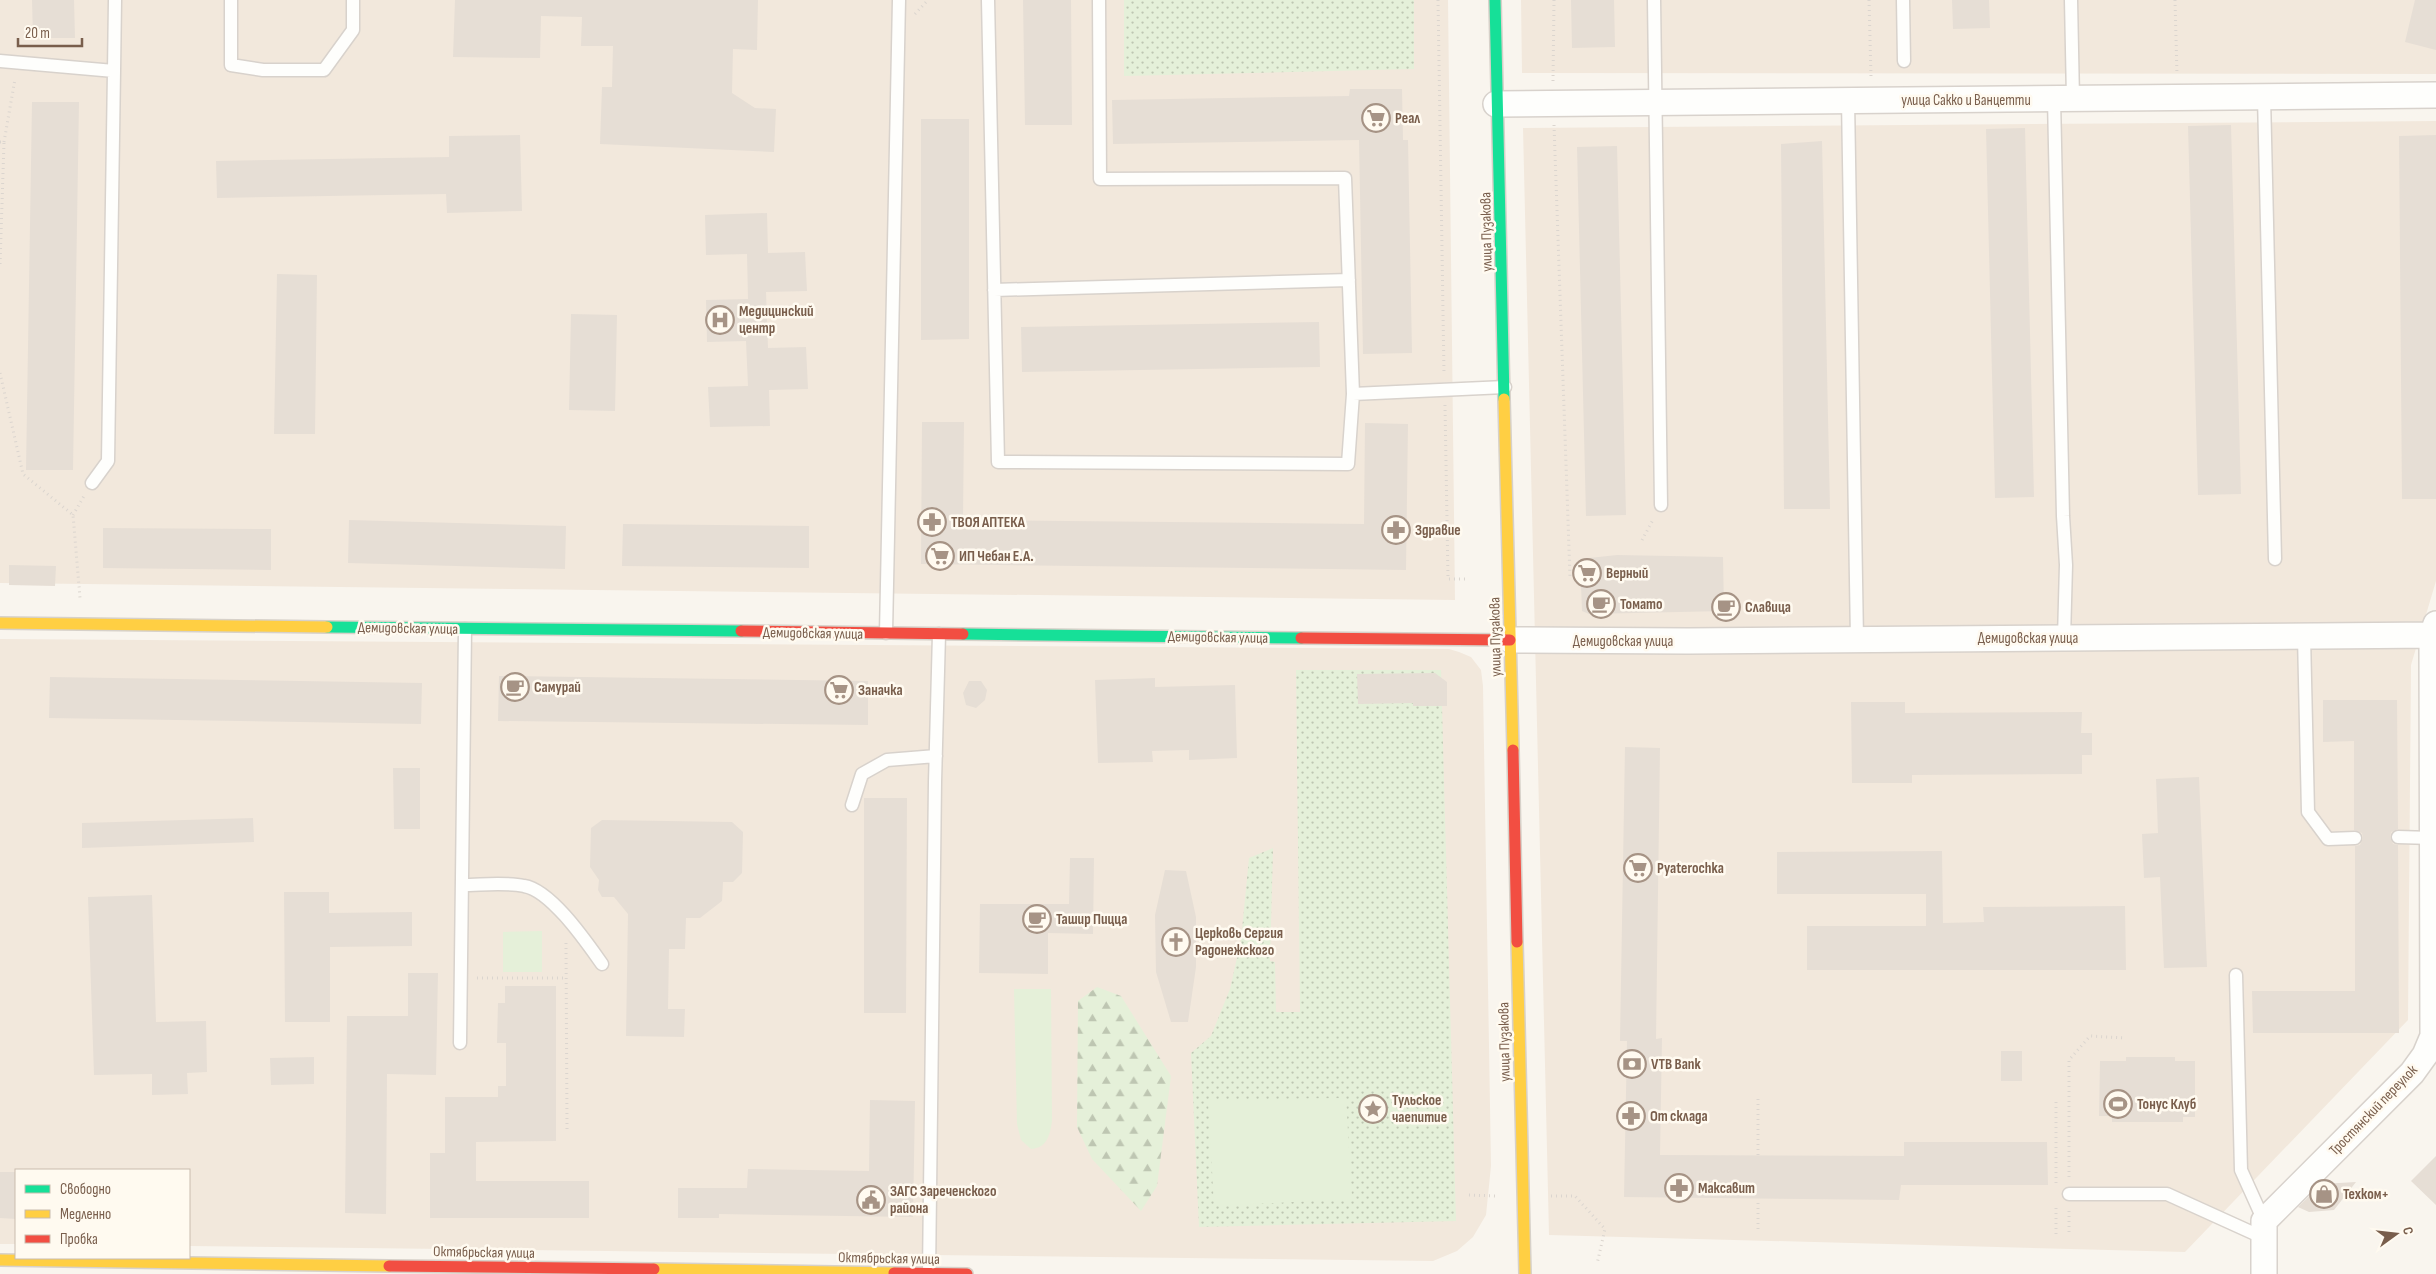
<svg xmlns="http://www.w3.org/2000/svg" width="2436" height="1274" viewBox="0 0 2436 1274" font-family="'Sofia Sans Condensed',sans-serif">
<defs>
<pattern id="grass-dots" width="8" height="8" patternUnits="userSpaceOnUse" patternTransform="scale(1.25)"><rect width="8" height="8" fill="#e5f0d9"/><path d="M2 2h.1M6 6h.1" fill="none" stroke="#bec6b2" stroke-width="1.8" stroke-linecap="round"/></pattern>
<pattern id="forest-firs" width="22" height="20" patternUnits="userSpaceOnUse" patternTransform="scale(1.25)"><rect width="22" height="20" fill="#e5f0d9"/><path d="M5 1l3.5 6h-7zM16 11l3.5 6h-7z" fill="#bec6b2"/></pattern>
</defs>
<rect width="100%" height="100%" fill="#f9f5ee"/>
<path fill="#f2e8dc" d="M0 0H1448L1455 600 0 583Z
M1521 0H2436V74L1522 73Z
M2436 121V581L2411 665 2408 1020 2185 1252 1549 1235 1523 128Z
M0 639 1449 649 1459 652 1471 657 1481 670 1483 686 1491 1166 1486 1215 1473 1237 1457 1251 1433 1261 189 1246V1170H16V1244H0Z"/>
<path fill="url(#grass-dots)" d="M1124 0H1414V69L1124 76Z
M1296 670H1441L1456 1221 1199 1227 1191 1053 1211 1036 1230 989 1241 940 1249 858 1273 848 1270 961 1275 962 1276 1012H1300Z"/>
<path fill="url(#forest-firs)" d="M1097 987 1121 996 1171 1076 1157 1186 1141 1211 1092 1159 1077 1127 1078 1001Z"/>
<path fill="#e5f0d9" d="M542 931V972H503V932Z
M1014 989H1051L1052 1121C1050 1135 1047 1148 1031 1149L1021 1140 1017 1124Z
M1346 1098 1352 1199 1214 1206 1208 1100Z"/>
<path fill="#e6ded5" d="M32 0H74L75 38H33Z
M455 0H758L757 50 733 49 732 93 755 108 776 109 774 152 600 144 602 87H612L613 46H581L582 17 541 16 540 58 453 57Z
M1023 0H1071L1072 125H1025Z
M1571 0H1614L1615 47 1572 48Z
M1952 0H1989L1990 28 1953 29Z
M2415 0H2436V50L2405 42Z
M1350 89H1402L1403 140H1408L1412 353 1363 354 1359 140 1113 144 1112 100 1349 96Z
M32 102H79L73 470H26Z
M921 119H969V339L921 340Z
M2231 125 2241 494 2198 495 2188 126Z
M2025 128 2034 497 1995 498 1986 129Z
M520 135 522 211 447 213 446 194 217 198 216 161 449 157V136Z
M2436 135V499H2402L2399 136Z
M1822 141 1830 509H1784L1781 144Z
M1617 146 1626 515 1586 516 1577 147Z
M767 213 768 253 805 252 807 291 766 292 768 348 806 347 808 389 769 390 770 426 710 427 708 387 748 386 746 341 707 342 706 300 748 299 747 254 706 255 705 215Z
M277 274 317 275 315 434H274Z
M571 314 617 315 615 411 569 410Z
M1319 322 1320 367 1022 372 1021 327Z
M922 422H964L963 520 1364 524 1365 423 1408 424 1406 570 921 564Z
M349 520 566 526 565 569 348 563Z
M623 524 809 526V568L622 566Z
M103 528 271 529V570L103 568Z
M1617 555 1723 557 1724 611 1589 614 1582 611 1580 559Z
M9 565 56 566 55 586 9 585Z
M1435 673 1447 682V706H1413V703L1358 704 1357 674Z
M499 676 868 681V725L498 721Z
M50 677 422 683 421 724 49 718Z
M1155 678V687L1235 685 1237 758 1189 760V750L1152 751 1153 762 1098 763 1095 680Z
M969 681H981L987 690 985 700 976 708 966 705 963 693Z
M2323 700H2397L2398 829 2391 832 2390 837 2393 844 2398 845 2399 1033H2253L2252 991H2355V846L2360 845 2363 838 2362 833 2354 830V741L2323 742Z
M1851 702H1905V713L2082 712 2081 733H2092V755H2082V774L1912 775V783H1852Z
M1625 747 1660 748 1656 1039 1662 1038 1660 1155 1904 1156V1142H2047L2048 1185H1901L1899 1200 1624 1197 1627 1041H1620Z
M393 768H420V829H394Z
M2199 777 2207 967 2164 968 2160 877 2144 878 2142 834 2158 833 2156 779Z
M864 798H907L906 1013H864Z
M253 818 254 842 82 848V823Z
M602 820 732 822 743 832 742 873 733 882H723L722 901 700 918H686L685 949H669L668 1009H685L684 1037 626 1036 628 914 614 897H602L598 890 599 880 590 867 591 828Z
M1942 851 1943 923 1984 922 1983 907 2125 906 2126 970H1807V926H1926V894H1777V852Z
M1070 858H1094L1093 934 1048 933V974L979 973 980 904H1069Z
M1165 870 1186 871 1196 917V967L1188 1022H1171L1156 972 1155 915Z
M284 892H329V913L412 912V946L330 947V1022H285Z
M152 895 156 1022 206 1021 207 1072 187 1073 188 1094 152 1095V1074L94 1075 88 897Z
M408 973H438L436 1075 387 1074 386 1214 345 1213 347 1016H408Z
M505 986H556V1141L476 1142V1181H589V1218H430V1153H445V1097H498V1086H506V1043H497L498 1003H505Z
M2001 1051H2022V1081H2001Z
M314 1057V1084L271 1085 270 1058Z
M2126 1057H2175V1061H2195V1117H2183V1122H2112V1116H2099L2100 1061H2126Z
M870 1100 915 1101 913 1217 719 1214V1218H678V1188H747L748 1169 869 1171Z
M2436 1156V1205L2411 1181Z
M0 1172H16V1219L0 1218Z
M2356 1182 2334 1210 2309 1212 2298 1207 2322 1184Z"/>
<g fill="none" stroke-linecap="round" stroke-linejoin="round">
<defs>
<path id="lane" d="M231 0V65L263 70H324L353 30V0
M988 0 998 462 1348 464 1353 394 1505 387
M1099 0 1100 179 1345 178 1353 394
M1654 0 1661 505
M1903 0 1904 61
M2071 0 2073 99
M0 61 114 71 108 461 92 483
M114 71 115 0
M2264 97 2275 559
M2054 99 2063 516 2066 565 2064 638
M1848 100 1857 640
M994 290 1349 280
M886 633 899 0
M2304 636 2308 812 2328 839 2355 838
M852 805 862 774 887 760 936 756
M2398 837 2432 838
M462 885C482 885 505 882 524 886 551 890 587 943 602 964
M2236 975 2241 1170 2264 1221
M460 1043 465 629
M2069 1194H2167L2264 1238
M929 1274 935 782 939 634"/>
<path id="street" d="M1496 104 2436 95
M1510 640 1688 641 2436 635
M2264 1274V1221L2412 1073 2425 1055 2433 1036 2432 635 2436 624"/>
<path id="fast" d="M1495 0 1504 399
M327 627 741 631
M963 634 1301 638"/>
<path id="slow" d="M1504 399 1513 750
M0 623 327 627
M1517 942 1525 1274
M0 1260 389 1266
M654 1269 894 1273"/>
<path id="jam" d="M741 631 963 634
M1301 638 1510 640
M1513 750 1517 942
M389 1266 654 1269
M894 1273 967 1274"/>
</defs>
<use href="#lane" stroke="#d8d2cc" stroke-width="15"/>
<use href="#street" stroke="#d8d2cc" stroke-width="28"/>
<use href="#fast" stroke="#d7d1c9" stroke-width="14"/>
<use href="#slow" stroke="#d7d1c9" stroke-width="14"/>
<use href="#jam" stroke="#d7d1c9" stroke-width="14"/>
<path stroke="#dbd5cf" stroke-width="3" stroke-dasharray="1 4" stroke-linecap="butt" d="M1438 0 1444 374
M1869 0 1871 77
M2175 0 2177 75
M915 14 928 0
M1553 81 1554 0
M1554 125 1570 577
M0 142H4L0 265
M4 142 15 79
M0 373 23 474 73 515 80 598
M1445 405 1448 579H1466
M73 515 84 496
M1642 540 1654 518
M566 943 567 1129
M477 978H566
M1758 1099V1156
M2069 1177V1060L2090 1036 2125 1038
M2056 1183V1101
M1469 1195 1495 1196
M1551 1196H1575L1605 1229 1597 1264
M2069 1211V1234
M1758 1229V1199
M2056 1234V1205"/>
<use href="#lane" stroke="#fefefc" stroke-width="12"/>
<use href="#street" stroke="#fefefc" stroke-width="25"/>
<use href="#fast" stroke="#16e098" stroke-width="11"/>
<use href="#slow" stroke="#ffcf43" stroke-width="11"/>
<use href="#jam" stroke="#f24e42" stroke-width="11"/>
</g>
<defs>
<symbol id="supermarket-ring" viewBox="-11 -11 22 22"><circle r="9.5" fill="#fffaf0" stroke="#a69385" stroke-width="1.5"/><path d="M-6-5.5h2.5l.6 2H6L4.5 2H-2.5L-4.4-4H-6ZM-1.5 3.2a1.3 1.3 0 1 0 .1 0ZM3 3.2a1.3 1.3 0 1 0 .1 0Z" fill="#a69385"/></symbol>
<symbol id="hospital-ring" viewBox="-11 -11 22 22"><circle r="9.5" fill="#fffaf0" stroke="#a69385" stroke-width="1.5"/><path d="M-5-5h3v3.5h4V-5h3V5h-3V1.5h-4V5h-3Z" fill="#a69385"/></symbol>
<symbol id="pharmacy-ring" viewBox="-11 -11 22 22"><circle r="9.5" fill="#fffaf0" stroke="#a69385" stroke-width="1.5"/><path d="M-2-6h4v4h4v4h-4v4h-4v-4h-4v-4h4Z" fill="#a69385"/></symbol>
<symbol id="cafe-ring" viewBox="-11 -11 22 22"><circle r="9.5" fill="#fffaf0" stroke="#a69385" stroke-width="1.5"/><path d="M-5.5-4.5H6V0H3Q3 3.5 0 3.5H-2.5Q-5.5 3.5-5.5 0ZM3-3.2v2h1.7v-2ZM-6 4.5H4V6H-6Z" fill="#a69385"/></symbol>
<symbol id="church-ring" viewBox="-11 -11 22 22"><circle r="9.5" fill="#fffaf0" stroke="#a69385" stroke-width="1.5"/><path d="M-1.2-6h2.4v3.5h3.3v2.4h-3.3V6h-2.4V-.1h-3.3v-2.4h3.3Z" fill="#a69385"/></symbol>
<symbol id="bank-ring" viewBox="-11 -11 22 22"><circle r="9.5" fill="#fffaf0" stroke="#a69385" stroke-width="1.5"/><path d="M-6-4H6V4H-6ZM0-2.3a2.3 2.3 0 1 0 0 4.6a2.3 2.3 0 1 0 0-4.6Z" fill="#a69385"/></symbol>
<symbol id="stadium-ring" viewBox="-11 -11 22 22"><circle r="9.5" fill="#fffaf0" stroke="#a69385" stroke-width="1.5"/><path d="M0-5a6.5 5 0 1 0 0 10a6.5 5 0 1 0 0-10ZM-3.5-1.8h7v3.6h-7Z" fill="#a69385"/></symbol>
<symbol id="sight-ring" viewBox="-11 -11 22 22"><circle r="9.5" fill="#fffaf0" stroke="#a69385" stroke-width="1.5"/><path d="M0-6L1.8-2.2L6-1.7L2.9 1.2L3.7 5.4L0 3.3L-3.7 5.4L-2.9 1.2L-6-1.7L-1.8-2.2Z" fill="#a69385"/></symbol>
<symbol id="shop-ring" viewBox="-11 -11 22 22"><circle r="9.5" fill="#fffaf0" stroke="#a69385" stroke-width="1.5"/><path d="M-5-2.5h2.3a2.7 3.5 0 0 1 5.4 0H5L5.5 6h-11ZM-1.5-2.5h3a1.5 2.3 0 0 0-3 0Z" fill="#a69385"/></symbol>
<symbol id="civic-ring" viewBox="-11 -11 22 22"><circle r="9.5" fill="#fffaf0" stroke="#a69385" stroke-width="1.5"/><path d="M-.6-6.5H3V-4.5H.6V-3L4-1V1h2V6H-6V1h2V-1L-.6-3ZM-1.2 2.5V6h2.4V2.5Z" fill="#a69385"/></symbol>
</defs>
<g fill-rule="evenodd">
<use href="#supermarket-ring" x="1360" y="102" width="32" height="32"/>
<use href="#hospital-ring" x="704" y="304" width="32" height="32"/>
<use href="#pharmacy-ring" x="916" y="506" width="32" height="32"/>
<use href="#pharmacy-ring" x="1380" y="514" width="32" height="32"/>
<use href="#supermarket-ring" x="924" y="540" width="32" height="32"/>
<use href="#supermarket-ring" x="1571" y="557" width="32" height="32"/>
<use href="#cafe-ring" x="1585" y="588" width="32" height="32"/>
<use href="#cafe-ring" x="1710" y="591" width="32" height="32"/>
<use href="#cafe-ring" x="499" y="671" width="32" height="32"/>
<use href="#supermarket-ring" x="823" y="674" width="32" height="32"/>
<use href="#supermarket-ring" x="1622" y="852" width="32" height="32"/>
<use href="#cafe-ring" x="1021" y="903" width="32" height="32"/>
<use href="#church-ring" x="1160" y="926" width="32" height="32"/>
<use href="#bank-ring" x="1616" y="1048" width="32" height="32"/>
<use href="#stadium-ring" x="2102" y="1088" width="32" height="32"/>
<use href="#sight-ring" x="1357" y="1093" width="32" height="32"/>
<use href="#pharmacy-ring" x="1615" y="1100" width="32" height="32"/>
<use href="#pharmacy-ring" x="1663" y="1172" width="32" height="32"/>
<use href="#shop-ring" x="2308" y="1178" width="32" height="32"/>
<use href="#civic-ring" x="855" y="1184" width="32" height="32"/>
</g>
<g text-anchor="middle" stroke-width="5" stroke-linejoin="round" paint-order="stroke">
<g font-size="15" fill="#795e4c" stroke="#fffaf0">
<text x="1966" y="105">улица Сакко и Ванцетти</text>
<text transform="translate(1486 232) rotate(-91)" y="5">улица Пузакова</text>
<text transform="translate(408 628) rotate(1)" y="5">Демидовская улица</text>
<text transform="translate(813 633) rotate(1)" y="5">Демидовская улица</text>
<text transform="translate(1218 637) rotate(1)" y="5">Демидовская улица</text>
<text transform="translate(1495 637) rotate(-91)" y="5">улица Пузакова</text>
<text x="2028" y="643">Демидовская улица</text>
<text x="1623" y="646">Демидовская улица</text>
<text transform="translate(1504 1042) rotate(-91)" y="5">улица Пузакова</text>
<text transform="translate(2373 1110) rotate(-46)" y="5">Тростянский переулок</text>
<text transform="translate(484 1252) rotate(1)" y="5">Октябрьская улица</text>
<text transform="translate(889 1258) rotate(1)" y="5">Октябрьская улица</text>
</g>
<g font-size="15" font-weight="bold" fill="#795e4c" stroke="#fffaf0" text-anchor="start">
<text x="1395" y="123">Реал</text>
<text x="739" y="316">Медицинский<tspan x="739" dy="17">центр</tspan></text>
<text x="951" y="527">ТВОЯ АПТЕКА</text>
<text x="1415" y="535">Здравие</text>
<text x="959" y="561">ИП Чебан Е.А.</text>
<text x="1606" y="578">Верный</text>
<text x="1620" y="609">Томато</text>
<text x="1745" y="612">Славица</text>
<text x="534" y="692">Самурай</text>
<text x="858" y="695">Заначка</text>
<text x="1657" y="873">Pyaterochka</text>
<text x="1056" y="924">Ташир Пицца</text>
<text x="1195" y="938">Церковь Сергия<tspan x="1195" dy="17">Радонежского</tspan></text>
<text x="1651" y="1069">VTB Bank</text>
<text x="1392" y="1105">Тульское<tspan x="1392" dy="17">чаепитие</tspan></text>
<text x="2137" y="1109">Тонус Клуб</text>
<text x="1650" y="1121">От склада</text>
<text x="1698" y="1193">Максавит</text>
<text x="890" y="1196">ЗАГС Зареченского<tspan x="890" dy="17">района</tspan></text>
<text x="2343" y="1199">Техком+</text>
</g>
</g>
<rect x="15" y="1169" width="175" height="90" fill="#fffaf0" stroke="#c9bcae"/>
<rect x="25" y="1185" width="25" height="8" fill="#16e098" stroke="#c9bcae"/>
<text x="60" y="1194" font-size="15" fill="#795e4c">Свободно</text>
<rect x="25" y="1210" width="25" height="8" fill="#ffcf43" stroke="#c9bcae"/>
<text x="60" y="1219" font-size="15" fill="#795e4c">Медленно</text>
<rect x="25" y="1235" width="25" height="8" fill="#f24e42" stroke="#c9bcae"/>
<text x="60" y="1244" font-size="15" fill="#795e4c">Пробка</text>
<g transform="translate(2396 1234) rotate(75)" stroke="#fffaf0" stroke-width="4" paint-order="stroke">
<path d="M0-4L9 19L0 12L-9 19Z" fill="#795e4c"/>
<text y="-8" font-size="14" font-weight="bold" text-anchor="middle" fill="#795e4c">С</text>
</g>
<path d="M18 38v8h64v-8" fill="none" stroke="#795e4c" stroke-width="2.5"/>
<text x="25" y="38" font-size="15" fill="#795e4c" stroke="#fffaf0" stroke-width="4" paint-order="stroke">20 m</text>
</svg>
